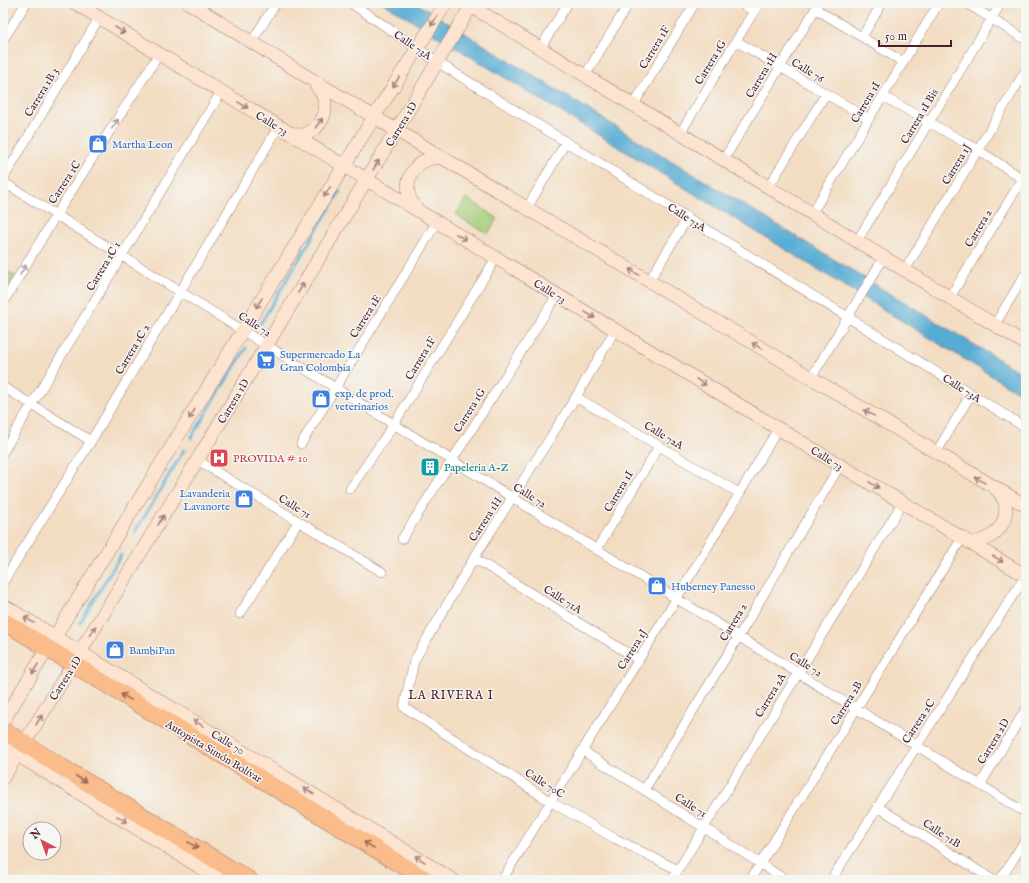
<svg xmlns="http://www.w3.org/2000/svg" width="1029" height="883" viewBox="0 0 1029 883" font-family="'IM FELL English',serif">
<rect width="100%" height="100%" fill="#f6f6f2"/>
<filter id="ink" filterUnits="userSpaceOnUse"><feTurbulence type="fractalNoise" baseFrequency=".025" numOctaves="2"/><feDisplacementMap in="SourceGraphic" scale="8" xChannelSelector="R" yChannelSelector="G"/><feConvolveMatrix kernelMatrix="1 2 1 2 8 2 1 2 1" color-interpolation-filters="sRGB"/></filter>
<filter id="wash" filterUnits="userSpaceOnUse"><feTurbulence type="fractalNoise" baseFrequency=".012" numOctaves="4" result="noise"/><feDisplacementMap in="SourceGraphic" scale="16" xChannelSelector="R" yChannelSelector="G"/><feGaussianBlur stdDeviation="0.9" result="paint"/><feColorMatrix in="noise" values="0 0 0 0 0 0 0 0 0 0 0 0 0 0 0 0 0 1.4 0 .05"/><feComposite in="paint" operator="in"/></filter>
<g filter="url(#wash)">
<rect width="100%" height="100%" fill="#f3ddc2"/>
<path fill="#a5cd78" stroke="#787652" d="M466 198 497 218 488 234 456 215Z
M3 269 15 276 3 297Z"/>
<path fill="#57acd3" stroke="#50667f" d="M383 3H416L657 152 1026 376V397Z"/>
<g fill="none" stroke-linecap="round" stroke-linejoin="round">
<path stroke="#57acd3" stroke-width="3" d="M260 324 340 191
M191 438 246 348
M135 532 184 450
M80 623 121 555"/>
</g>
</g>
<g filter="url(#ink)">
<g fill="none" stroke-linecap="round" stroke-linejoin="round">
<defs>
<path id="street" d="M351 3 442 65 1026 428
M740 3 754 11
M966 3 1026 40
M816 9 903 62
M862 37 882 3
M3 40 26 3
M736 41 869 119
M251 43 276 3
M541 47 568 3
M586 74 629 3
M883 96 978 150 1026 181
M634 104 695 3
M681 132 759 3
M724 159 819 3
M3 179 99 18
M3 182 513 498 1026 813
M769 186 825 95
M527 208 566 142
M812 213 939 3
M857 241 1001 3
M905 270 1026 70
M649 281 688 217
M950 297 1026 173
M3 303 56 215 159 54
M995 324 1026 273
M615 330 576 397 474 558 414 661 404 707 551 802 614 838 678 870
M811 378 884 257
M3 387 91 441
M576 397 739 493
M301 444 437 222
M3 452 221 92
M936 453 971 394
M197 460 382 572
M350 489 394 424 496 258
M402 539 557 295
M597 549 659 446
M474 558 639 660
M3 582 91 441 279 126
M240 614 298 522
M583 751 786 880
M980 785 1026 709
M644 790 739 636 840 465
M878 807 993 880
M502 880 677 598 778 429
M672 880 903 502
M750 880 962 538
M831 880 1026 575
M1000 880 1026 839"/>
<path id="secondary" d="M75 3 769 423 1026 576
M189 3 314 81 1026 506
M466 3 1026 344
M291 133C308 141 327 122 325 105 325 95 319 90 315 83
M416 208C396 186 416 151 446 159
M969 542C998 544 1019 510 996 489
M3 605 453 880
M3 721 374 117 446 3
M3 746 221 880
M3 778 201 454 473 3"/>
<path id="highway" d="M3 621 426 880
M3 730 63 768 249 880"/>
</defs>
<use href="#street" stroke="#9e7e76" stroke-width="10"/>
<use href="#secondary" stroke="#9e7e76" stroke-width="14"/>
<use href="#highway" stroke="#9e7e76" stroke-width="18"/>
<use href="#street" stroke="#fff" stroke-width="9"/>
<use href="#secondary" stroke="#fde4d0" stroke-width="13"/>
<use href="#highway" stroke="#f9bc8a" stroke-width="17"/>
</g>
<defs><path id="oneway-shaft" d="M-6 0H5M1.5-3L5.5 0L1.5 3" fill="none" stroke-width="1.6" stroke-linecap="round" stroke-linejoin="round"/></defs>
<g stroke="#a4827e">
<use href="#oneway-shaft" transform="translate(434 21) rotate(122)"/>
<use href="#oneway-shaft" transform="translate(120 30) rotate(31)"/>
<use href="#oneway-shaft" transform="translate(396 82) rotate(122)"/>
<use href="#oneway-shaft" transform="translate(243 105) rotate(31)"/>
<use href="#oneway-shaft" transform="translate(319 123) rotate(-53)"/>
<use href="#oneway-shaft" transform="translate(376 165) rotate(-59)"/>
<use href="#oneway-shaft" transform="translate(327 192) rotate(122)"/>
<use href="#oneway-shaft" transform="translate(461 237) rotate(31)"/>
<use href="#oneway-shaft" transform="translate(634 272) rotate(-149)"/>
<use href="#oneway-shaft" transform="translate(301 288) rotate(-59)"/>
<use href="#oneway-shaft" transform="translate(259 303) rotate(122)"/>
<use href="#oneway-shaft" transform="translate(590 315) rotate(31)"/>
<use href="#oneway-shaft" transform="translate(757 346) rotate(-149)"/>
<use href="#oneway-shaft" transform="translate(701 382) rotate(31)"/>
<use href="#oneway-shaft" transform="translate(869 413) rotate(-149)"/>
<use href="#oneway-shaft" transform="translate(192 414) rotate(121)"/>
<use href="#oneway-shaft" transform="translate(980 480) rotate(-149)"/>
<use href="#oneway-shaft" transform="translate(874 485) rotate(31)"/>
<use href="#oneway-shaft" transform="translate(161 520) rotate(-59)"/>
<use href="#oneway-shaft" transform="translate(998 559) rotate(31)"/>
<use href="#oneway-shaft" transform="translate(29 620) rotate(-149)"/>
<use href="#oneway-shaft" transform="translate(93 631) rotate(-59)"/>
<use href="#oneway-shaft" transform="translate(35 669) rotate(121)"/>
<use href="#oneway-shaft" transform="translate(39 720) rotate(-58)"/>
<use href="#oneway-shaft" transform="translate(198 723) rotate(-149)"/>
<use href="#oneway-shaft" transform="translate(309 791) rotate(-148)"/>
<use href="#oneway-shaft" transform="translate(122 819) rotate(32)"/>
<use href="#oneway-shaft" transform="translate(420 859) rotate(-148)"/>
</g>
<g stroke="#ae9aa0">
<use href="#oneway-shaft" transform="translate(115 124) rotate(-57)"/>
<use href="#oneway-shaft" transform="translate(23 270) rotate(-59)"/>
</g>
<g stroke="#996656">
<use href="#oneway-shaft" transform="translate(126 697) rotate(-149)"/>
<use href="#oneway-shaft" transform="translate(81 779) rotate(30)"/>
<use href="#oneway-shaft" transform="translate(193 845) rotate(31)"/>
<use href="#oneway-shaft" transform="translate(369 845) rotate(-149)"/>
</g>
</g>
<defs>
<symbol id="shop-square" viewBox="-11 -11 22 22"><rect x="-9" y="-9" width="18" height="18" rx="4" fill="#3f7fe0" stroke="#f6f6f2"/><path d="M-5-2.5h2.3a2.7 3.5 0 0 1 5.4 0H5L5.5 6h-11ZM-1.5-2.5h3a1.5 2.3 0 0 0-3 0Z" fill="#fff"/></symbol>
<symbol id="supermarket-square" viewBox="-11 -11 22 22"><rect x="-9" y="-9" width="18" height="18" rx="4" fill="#3f7fe0" stroke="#f6f6f2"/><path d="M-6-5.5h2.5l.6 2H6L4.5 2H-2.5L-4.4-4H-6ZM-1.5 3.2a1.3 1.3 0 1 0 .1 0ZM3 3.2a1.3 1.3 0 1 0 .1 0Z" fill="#fff"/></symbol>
<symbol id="hospital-square" viewBox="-11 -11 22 22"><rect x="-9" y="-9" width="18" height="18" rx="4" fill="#e0444e" stroke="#f6f6f2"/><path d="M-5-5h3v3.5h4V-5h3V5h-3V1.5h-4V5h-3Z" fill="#fff"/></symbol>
<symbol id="building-square" viewBox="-11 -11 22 22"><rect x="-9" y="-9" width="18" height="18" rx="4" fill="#0f9aa8" stroke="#f6f6f2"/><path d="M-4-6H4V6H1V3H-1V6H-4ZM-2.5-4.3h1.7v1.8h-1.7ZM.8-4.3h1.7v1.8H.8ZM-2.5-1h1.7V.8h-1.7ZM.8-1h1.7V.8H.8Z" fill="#fff"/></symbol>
</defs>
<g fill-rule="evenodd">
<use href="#shop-square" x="87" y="133" width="22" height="22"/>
<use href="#supermarket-square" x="255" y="349" width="22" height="22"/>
<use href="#shop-square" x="310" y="388" width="22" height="22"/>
<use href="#hospital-square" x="208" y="447" width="22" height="22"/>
<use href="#building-square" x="419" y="456" width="22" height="22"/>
<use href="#shop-square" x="233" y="488" width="22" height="22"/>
<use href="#shop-square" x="646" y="575" width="22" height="22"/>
<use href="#shop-square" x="104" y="639" width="22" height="22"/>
</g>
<g text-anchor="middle" stroke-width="3" stroke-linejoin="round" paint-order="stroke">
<g font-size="11" fill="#4a1f2b" stroke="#f6f6f2">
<text transform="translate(413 45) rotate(34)" y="4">Calle 73A</text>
<text transform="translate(654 47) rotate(-59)" y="4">Carrera 1F</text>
<text transform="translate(710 62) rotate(-59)" y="4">Carrera 1G</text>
<text transform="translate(808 70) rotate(31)" y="4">Calle 76</text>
<text transform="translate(761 75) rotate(-59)" y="4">Carrera 1H</text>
<text transform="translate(41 92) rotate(-59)" y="4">Carrera 1B 3</text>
<text transform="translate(865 102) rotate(-59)" y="4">Carrera 1I</text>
<text transform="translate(919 116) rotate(-59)" y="4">Carrera 1I Bis</text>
<text transform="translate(272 123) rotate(31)" y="4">Calle 73</text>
<text transform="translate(401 124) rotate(-59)" y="4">Carrera 1D</text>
<text transform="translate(956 164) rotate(-59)" y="4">Carrera 1J</text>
<text transform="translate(64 182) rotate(-57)" y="4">Carrera 1C</text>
<text transform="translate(687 217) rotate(32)" y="4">Calle 73A</text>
<text transform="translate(978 228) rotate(-59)" y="4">Carrera 2</text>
<text transform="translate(103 266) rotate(-59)" y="4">Carrera 1C 1</text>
<text transform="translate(550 291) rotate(31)" y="4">Calle 73</text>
<text transform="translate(365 316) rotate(-58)" y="4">Carrera 1E</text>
<text transform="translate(255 324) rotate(32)" y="4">Calle 72</text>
<text transform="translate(132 349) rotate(-59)" y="4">Carrera 1C 2</text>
<text transform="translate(420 358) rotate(-59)" y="4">Carrera 1F</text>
<text transform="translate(962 388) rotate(32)" y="4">Calle 73A</text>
<text transform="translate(233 401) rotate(-59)" y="4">Carrera 1D</text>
<text transform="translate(469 410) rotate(-58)" y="4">Carrera 1G</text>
<text transform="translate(664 435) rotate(31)" y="4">Calle 72A</text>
<text transform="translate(827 458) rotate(31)" y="4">Calle 73</text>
<text transform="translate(618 491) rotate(-59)" y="4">Carrera 1I</text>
<text transform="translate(530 495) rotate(31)" y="4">Calle 72</text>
<text transform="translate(295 506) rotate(31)" y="4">Calle 71</text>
<text transform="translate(485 519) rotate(-57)" y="4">Carrera 1H</text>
<text transform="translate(563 599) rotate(32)" y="4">Calle 71A</text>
<text transform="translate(733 622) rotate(-59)" y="4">Carrera 2</text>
<text transform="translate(632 649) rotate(-58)" y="4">Carrera 1J</text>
<text transform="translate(806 664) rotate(32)" y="4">Calle 72</text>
<text transform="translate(65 678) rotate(-58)" y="4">Carrera 1D</text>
<text transform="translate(770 695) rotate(-59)" y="4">Carrera 2A</text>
<text transform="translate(846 703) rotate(-58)" y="4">Carrera 2B</text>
<text transform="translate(918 721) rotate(-57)" y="4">Carrera 2C</text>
<text transform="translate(993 741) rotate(-59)" y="4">Carrera 2D</text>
<text transform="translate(228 742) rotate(31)" y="4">Calle 70</text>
<text transform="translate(214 751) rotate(31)" y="4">Autopista Simón Bolívar</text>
<text transform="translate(545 783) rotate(32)" y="4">Calle 70C</text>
<text transform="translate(691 805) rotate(32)" y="4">Calle 71</text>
<text transform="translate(942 833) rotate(33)" y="4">Calle 71B</text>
</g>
<g font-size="11" fill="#366cbe" stroke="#f6f6f2" text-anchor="start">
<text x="112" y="148">Martha Leon</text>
<text x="280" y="358">Supermercado La<tspan x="280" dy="13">Gran Colombia</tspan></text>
<text x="335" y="397">exp. de prod.<tspan x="335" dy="13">veterinarios</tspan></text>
<text x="230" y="497" text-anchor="end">Lavanderia<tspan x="230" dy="13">Lavanorte</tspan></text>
<text x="671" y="590">Huberney Panesso</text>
<text x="129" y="654">BambiPan</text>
</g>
<g font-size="11" fill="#be3a42" stroke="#f6f6f2" text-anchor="start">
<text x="233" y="462">PROVIDA # 10</text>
</g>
<g font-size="11" fill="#0d838f" stroke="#f6f6f2" text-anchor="start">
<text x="444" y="471">Papeleria A-Z</text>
</g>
<g font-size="12" letter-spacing="1" fill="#4a1f2b" stroke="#f6f6f2">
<text x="451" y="699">LA RIVERA I</text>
</g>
</g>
<rect width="1029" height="883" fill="none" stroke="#f6f6f2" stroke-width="16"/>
<g transform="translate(42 841) rotate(319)"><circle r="19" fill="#f6f6f2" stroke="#b1a0a2"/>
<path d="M0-3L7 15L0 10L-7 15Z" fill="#d1495b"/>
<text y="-6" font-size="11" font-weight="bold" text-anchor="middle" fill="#4a1f2b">N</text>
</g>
<path d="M879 40v6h72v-6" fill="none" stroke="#4a1f2b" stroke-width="2"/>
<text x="885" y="40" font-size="12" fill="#4a1f2b" stroke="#f6f6f2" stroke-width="3" paint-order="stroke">50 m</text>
</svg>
